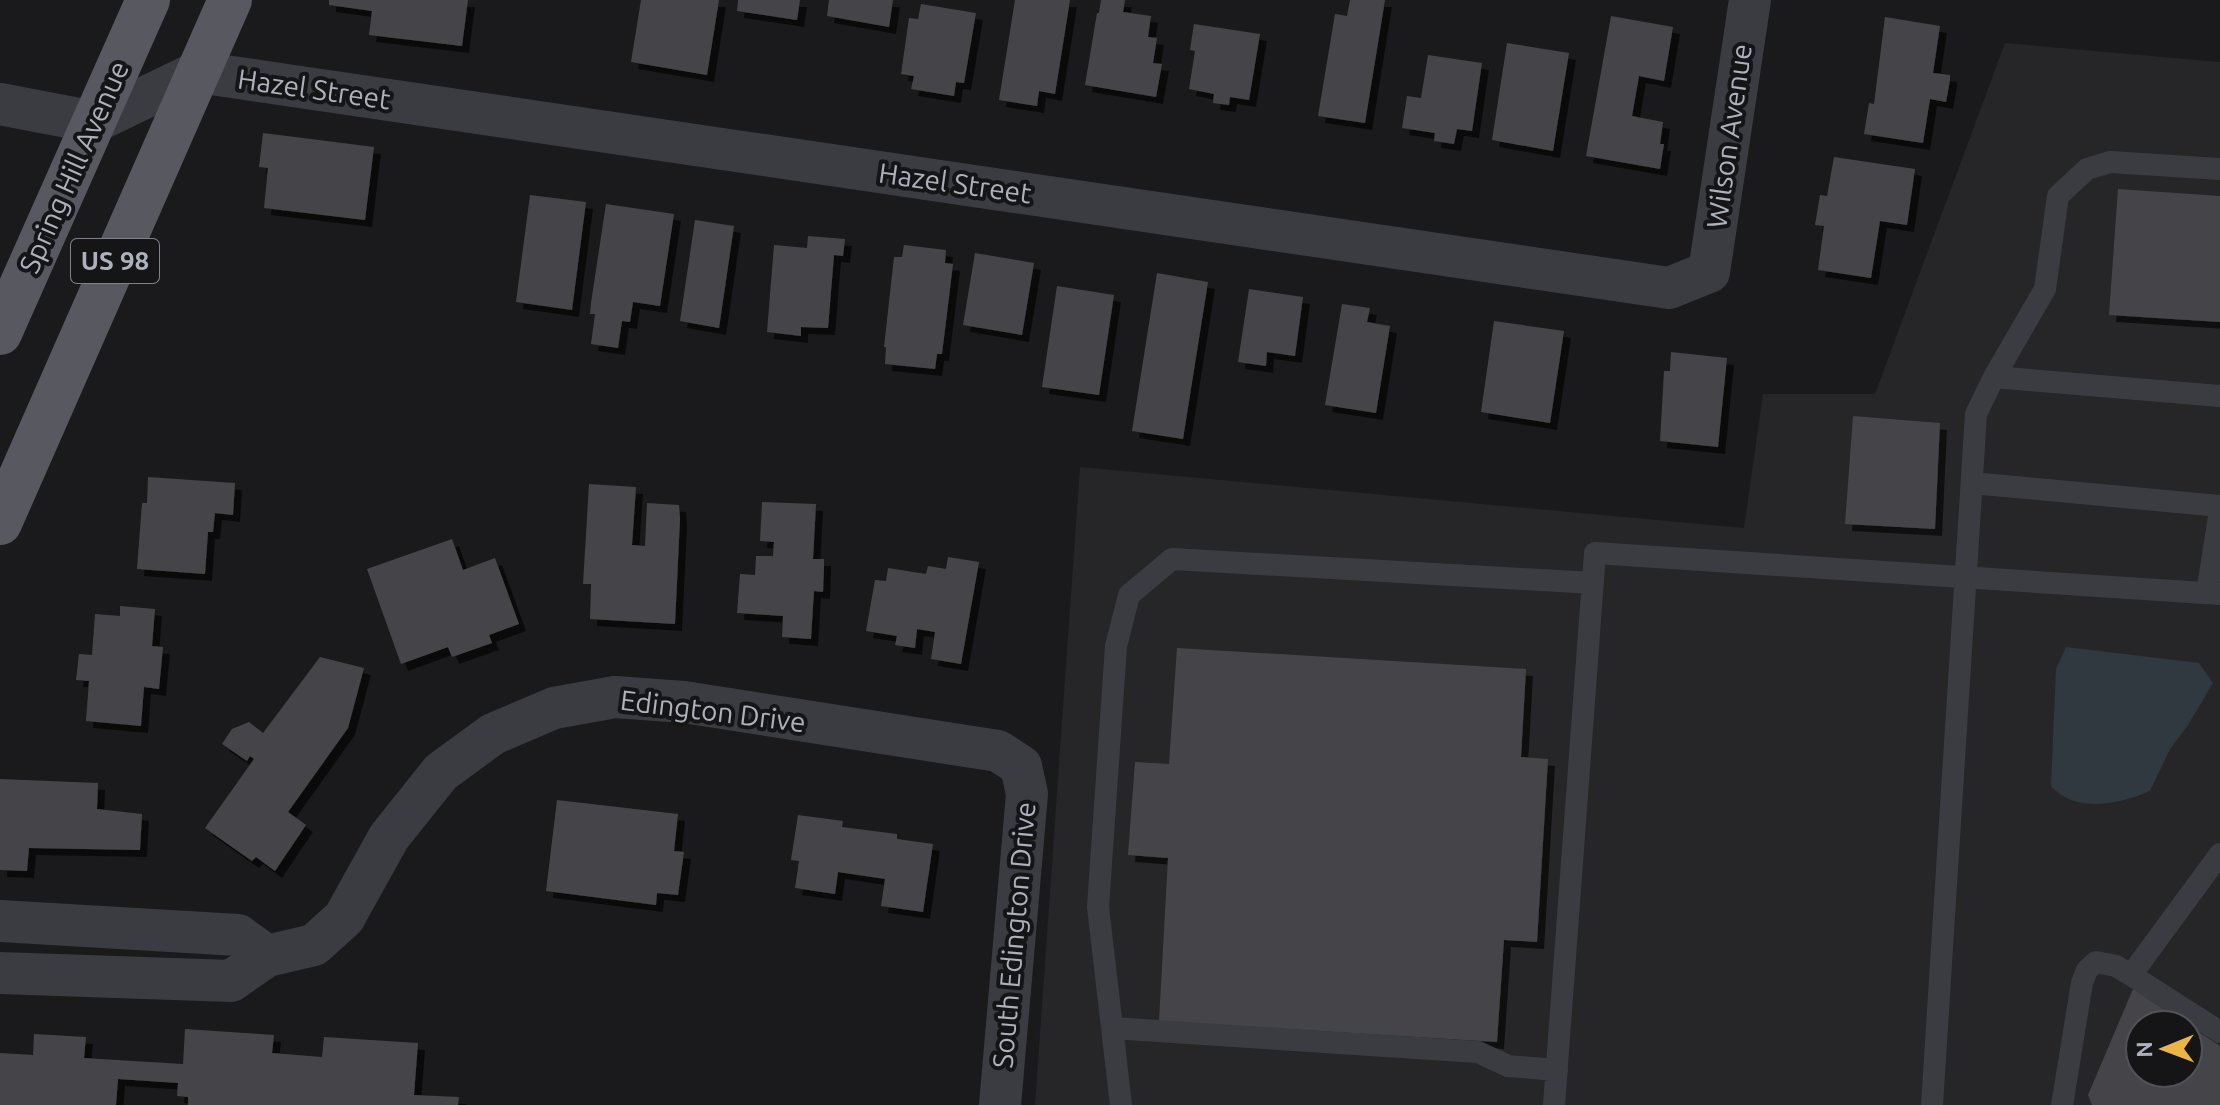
<svg xmlns="http://www.w3.org/2000/svg" width="2220" height="1105" viewBox="0 0 2220 1105" font-family="Ubuntu,sans-serif">
<defs>
<filter id="shadow"><feDropShadow dx="7" dy="7" stdDeviation="0" flood-color="#0009"/></filter>
</defs>
<rect width="100%" height="100%" fill="#1a1a1c"/>
<path fill="#262629" fill-rule="evenodd" d="M2005 43 2220 62V1105H1035L1080 467 1744 528 1763 394H1875ZM2140 1025H2188V1073H2140Z"/>
<path fill="#303940" d="M2066 647 2199 663 2213 683 2188 725 2170 749 2150 791C2120 804 2075 814 2051 786L2056 669Z"/>
<path fill="#444549" filter="url(#shadow)" d="M329 0H468L462 46 369 35 372 11 329 5Z
M641 0H719L707 75 631 62Z
M738 0H800L797 20 737 11Z
M829 0H893L889 27 827 16Z
M1015 0H1070L1055 94 1039 91 1037 106 999 100Z
M1101 0H1125L1123 12 1151 16 1148 37 1157 38 1153 63 1162 64 1156 97 1085 85 1097 13H1099Z
M1350 0H1385L1365 123 1318 116 1335 14 1347 16Z
M921 4 976 13 964 83 956 82 954 96 911 89 914 76 901 74 909 18 918 19Z
M1611 16 1673 27 1664 81 1639 76 1632 116 1663 122 1660 144H1664L1660 169 1586 156Z
M1885 17 1940 26 1933 73 1950 75V80L1946 102 1930 99 1923 143 1864 134 1869 103 1874 104Z
M1194 24 1260 34 1249 100 1230 97 1229 105 1213 103 1214 94 1189 89 1195 51 1190 50Z
M1507 43 1569 53 1553 151 1492 140Z
M1428 55 1482 63 1472 131 1457 129 1454 144 1434 141 1435 133 1402 128 1407 96 1421 98Z
M263 133 374 147 365 220 264 208 268 168 259 167Z
M1834 157 1915 169 1907 225 1880 221 1871 278 1818 270 1824 226 1815 225 1820 195 1827 196Z
M2118 189 2220 196V322L2109 315Z
M530 195 586 202 572 310 516 302Z
M606 204 674 214 660 306 633 302 630 322 622 321 618 348 591 344 595 314H590L591 303Z
M695 220 734 226 719 328 680 321Z
M808 236 845 239 843 256 834 255 828 328 801 327V336L767 332 774 245 807 248Z
M904 245 946 250 945 263 953 264 942 354H937L935 369 885 364 886 347H884L894 257H902Z
M975 253 1034 263 1022 335 963 325Z
M1157 273 1208 282 1183 439 1132 431Z
M1057 286 1114 295 1099 395 1042 387Z
M1249 289 1303 297 1295 356 1267 352 1266 366 1238 362Z
M1342 304 1370 308 1367 322 1390 326 1376 413 1325 405Z
M1494 321 1564 331 1550 423 1481 412Z
M1671 352 1727 358 1718 447 1660 441 1664 371H1670Z
M1853 416 1940 423 1935 529 1845 524Z
M148 477 235 483 233 515 215 513 213 532H208L205 574 137 569 142 503H147Z
M589 484 636 487 632 545 645 546 647 503 679 505 680 519 675 624 590 619 591 584H583Z
M762 502 816 504 813 559H824V568L823 592 814 591 811 639 782 637 783 616 737 613 740 574 755 575 756 556H773L774 542 760 541Z
M452 539 463 570 495 558 519 624 489 635 492 643 452 657 448 647 401 664 367 569Z
M948 557 979 562 961 664 931 659 935 632 917 629 915 648 895 645 897 636 866 631 875 580 886 581 888 568 926 574 928 566 946 569Z
M120 606 155 609 152 646 163 647 159 689 144 687 141 726 86 721 89 681 76 680 79 654 92 655 95 614 120 616Z
M1177 648 1526 669 1521 757 1548 759 1537 942 1504 940 1497 1042 1159 1021 1168 858 1128 855 1135 762 1169 764Z
M320 657 364 668 348 728 288 812 306 825 275 871 256 857 252 861 205 828 254 759 250 756 247 761 222 744 232 729 249 722 263 733Z
M0 779 98 783 97 809 142 814 140 850 29 848 27 871 0 870Z
M557 800 678 814 674 851 684 852 678 895 657 893 656 905 546 891Z
M798 815 843 821 842 827 897 834V839L933 844 923 912 881 906 885 879 838 872 835 894 795 888 799 861 791 860Z
M2133 989 2188 1025H2140V1073H2188V1025L2220 1046V1105H2092L2088 1095Z
M185 1029 274 1035 272 1053 322 1057 324 1037 418 1043 414 1095 459 1097 458 1105H188V1097L177 1096 178 1083 118 1079 116 1105H0V1053L33 1055 34 1034 86 1037 84 1058 183 1064Z"/>
<g fill="none" stroke-linecap="round" stroke-linejoin="round">
<path stroke="#3b3c41" stroke-width="22" d="M1994 377 2220 396
M1972 483 2220 506
M2207 593 2220 511
M2131 975 2220 1032
M1112 1028 1478 1052 1508 1066 1557 1070
M1121 1105 1098 907 1116 646 1129 595 1172 559 1593 583
M1554 1105 1595 553 2220 594
M1932 1105 1976 414 1994 377 2045 289 2058 196 2087 169 2110 162 2220 169
M2062 1105 2082 983 2087 970 2096 962 2116 966 2131 975 2220 854"/>
<path stroke="#3b3c41" stroke-width="42" d="M0 104 94 122 198 72 1669 288 1709 272 1750 0
M0 921 238 935 267 956
M0 973 231 981 267 956 314 945 344 918 389 837 441 772 493 734 554 708 615 697 684 702 998 751 1021 766 1027 794 1000 1105"/>
<path stroke="#585960" stroke-width="44" d="M0 333 148 0
M0 523 230 0"/>
</g>
<g text-anchor="middle" stroke-width="8" stroke-linejoin="round" paint-order="stroke">
<rect fill="#151517" stroke="#7f828a" stroke-width="2" x="71" y="239" width="88" height="44" rx="6"/>
<g font-size="26" font-weight="bold" fill="#adb1bb">
<text x="115" y="270">US 98</text>
</g>
<g font-size="28" fill="#adb1bb" stroke="#151517">
<text transform="translate(314 89) rotate(8)" y="10">Hazel Street</text>
<text transform="translate(1729 136) rotate(-82)" y="10">Wilson Avenue</text>
<text transform="translate(74 167) rotate(-66)" y="10">Spring Hill Avenue</text>
<text transform="translate(955 183) rotate(8)" y="10">Hazel Street</text>
<text transform="translate(713 711) rotate(7)" y="10">Edington Drive</text>
<text transform="translate(1014 935) rotate(-85)" y="10">South Edington Drive</text>
</g>
</g>
<g transform="translate(2164 1049) rotate(269)"><circle r="38" fill="#151517" stroke="#525359" stroke-width="2"/>
<path d="M0-6L14 30L0 20L-14 30Z" fill="#ebb544"/>
<text y="-12" font-size="22" font-weight="bold" text-anchor="middle" fill="#adb1bb">N</text>
</g>
</svg>
